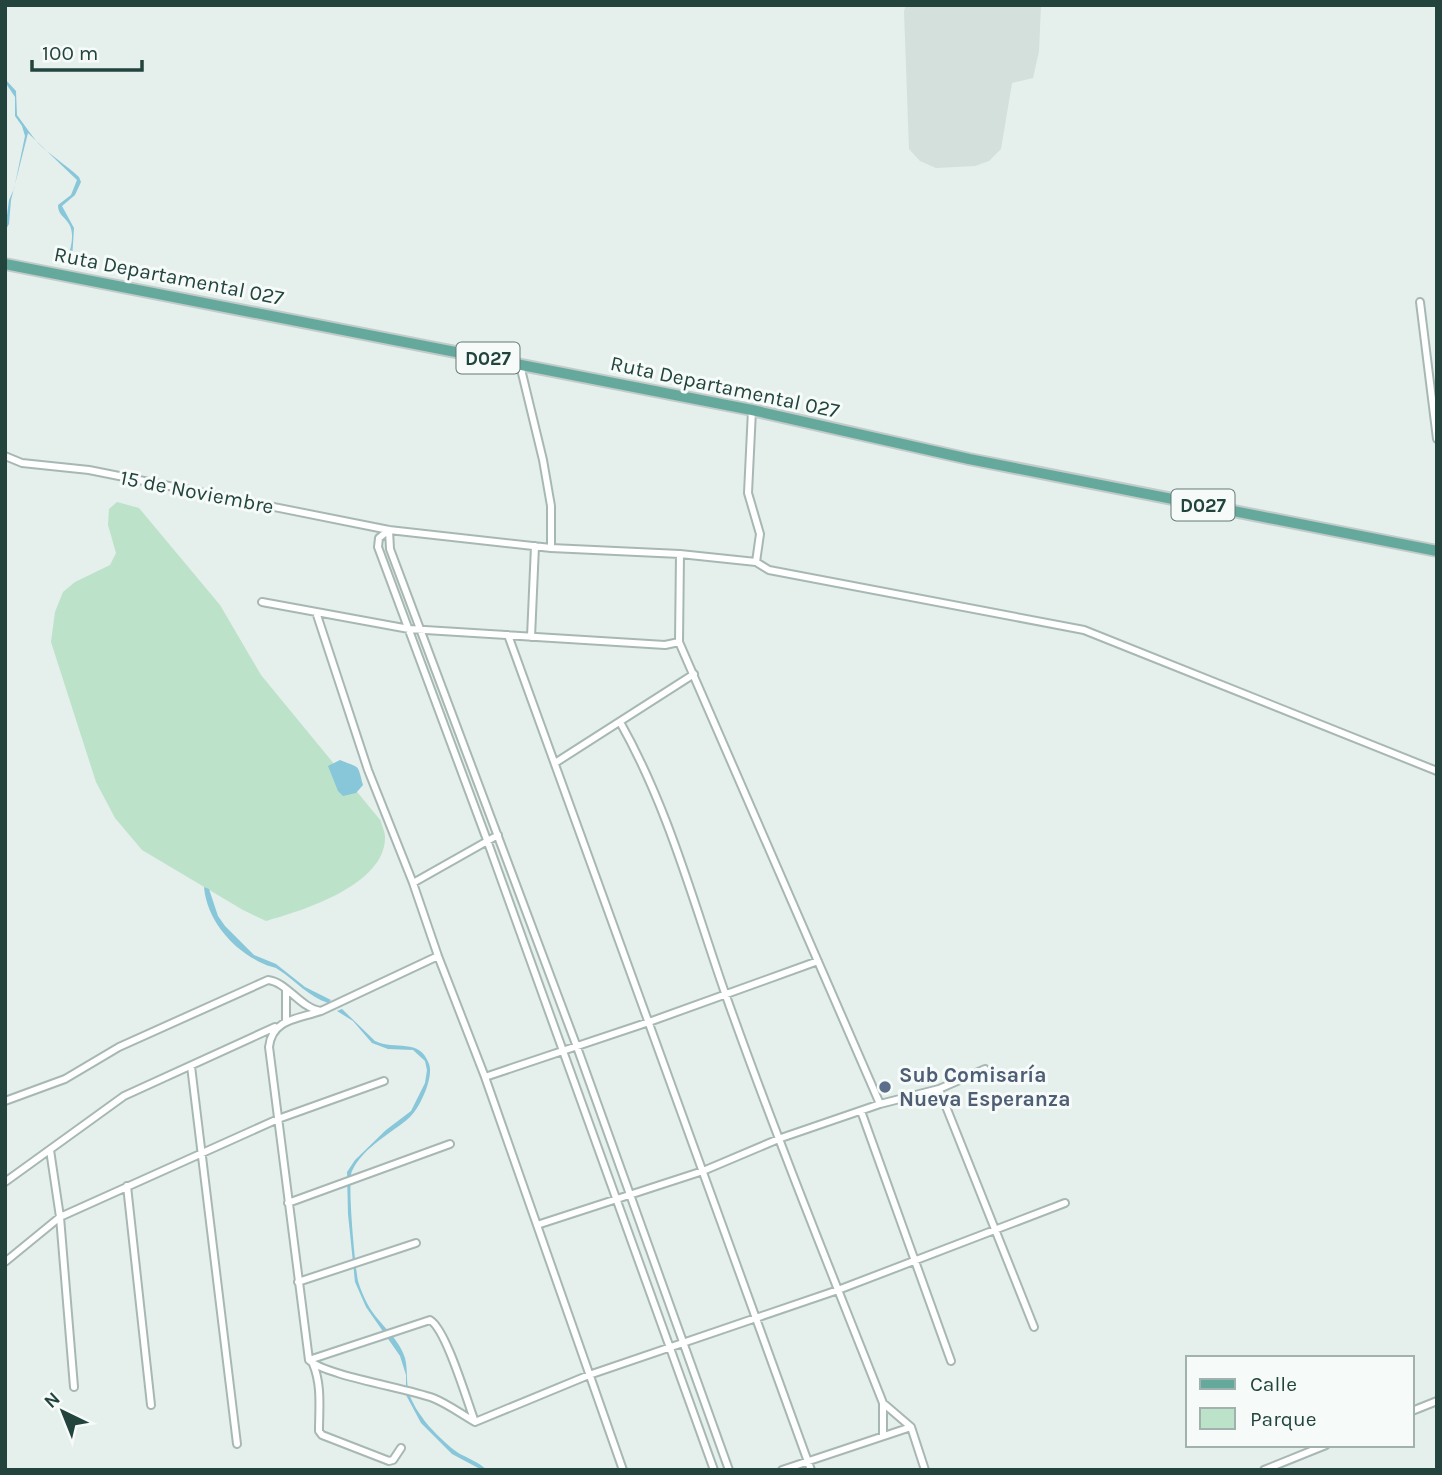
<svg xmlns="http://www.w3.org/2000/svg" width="1442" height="1475" viewBox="0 0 1442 1475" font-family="Karla,sans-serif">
<rect width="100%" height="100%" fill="#e5efec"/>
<path fill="#d3e0db" d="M906 5H1041L1039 51 1033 78 1012 83 1001 149 989 161 975 166 936 168 920 161 909 149 904 11Z"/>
<path fill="#bce2ca" d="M117 502 139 508 220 605 261 675 381 821C382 826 385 832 385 837 386 885 302 911 266 921L243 910 142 850 115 818 96 782 51 642 55 612 63 592 75 582 110 565 116 553 108 525 109 509Z"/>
<path fill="#88c6d9" d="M5 79 16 91 17 115C24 124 30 134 38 143 50 155 66 165 79 177L81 182 75 195 62 206 74 228 72 260 67 259C71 249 75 234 69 224 64 216 58 215 58 205L71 195 77 180 28 133 11 200 9 224 5 231 9 200 14 189 25 136 22 126 15 116V97L5 82Z
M340 760C360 769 357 762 363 785L356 793 343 796 338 791 328 766Z
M204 887 209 889 218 916 225 926 254 955 276 964 305 987 331 1000 328 1003C309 997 296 981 279 970 274 966 270 967 264 964 234 951 207 921 204 887Z
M342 1009 375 1041C395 1051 420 1037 429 1064 434 1077 420 1108 410 1117 391 1134 364 1146 352 1171 347 1181 355 1266 358 1281 361 1291 366 1302 371 1310 381 1325 400 1340 405 1358 408 1370 406 1384 409 1394 412 1401 417 1411 422 1417 427 1426 451 1449 460 1454 470 1459 478 1462 487 1470H482L452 1454 421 1423 406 1395V1375L400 1356 366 1307 355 1282 348 1214 347 1172 355 1160 386 1130 411 1111 425 1083 427 1070 425 1061 413 1050 388 1049 372 1043 353 1021 337 1011Z"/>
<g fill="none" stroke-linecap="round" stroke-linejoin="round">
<defs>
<path id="minor" d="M1420 302 1437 439
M5 456 22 463 89 470 389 530 551 548V506L543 460 520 365
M389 530 379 538 378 547 487 840 714 1470
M389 530 390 549 577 1047 729 1470
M551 548 680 554 756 562 760 534 748 493 752 410
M680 554 679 642 880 1104
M756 562 769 570 1084 630 1437 771
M262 602 409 629 665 645 679 642
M316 612 368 770 413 883
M508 635 811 1470
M531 637 535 546
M620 722C668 807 693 901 725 993 774 1131 829 1267 883 1403V1436
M555 763 694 674
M498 835 413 883 438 956 485 1077 623 1470
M286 990V1022
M321 1011C298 1019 272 1019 269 1047L309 1360C324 1375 406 1388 433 1398 448 1404 461 1414 475 1422L589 1375 838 1290 1065 1203
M191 1066 237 1444
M485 1077 649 1022 818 961
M939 1089 985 1069
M5 1101 65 1079 119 1047 268 980C287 982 300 1008 321 1011L438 956
M861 1111 951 1361
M50 1150 60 1217 74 1387
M5 1182 124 1096 275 1027
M127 1186 151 1405
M288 1203 450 1144
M537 1225 703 1171 781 1138 880 1104 939 1089 1034 1327
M5 1262 60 1217 278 1119 384 1081
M298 1282 416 1243
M309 1360 430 1320C446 1329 467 1401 475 1422
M313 1364C322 1385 319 1409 319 1431L322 1435 389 1461 393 1460 401 1448
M1412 1411 1437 1401
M911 1427 925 1470
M782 1470 911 1427 883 1403
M1264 1470 1326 1445"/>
<path id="primary" d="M5 264 752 410 969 459 1437 551"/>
</defs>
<use href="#minor" stroke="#a7b8b4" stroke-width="10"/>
<use href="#primary" stroke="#c1cbc9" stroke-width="14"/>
<use href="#minor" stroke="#fff" stroke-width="6"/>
<use href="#primary" stroke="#65a99d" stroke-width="10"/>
</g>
<circle fill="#5c6f8a" stroke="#f6fbf9" stroke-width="2.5" cx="885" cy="1087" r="7"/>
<g text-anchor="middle" stroke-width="6" stroke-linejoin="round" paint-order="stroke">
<g fill="#f6fbf9" stroke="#627b75" stroke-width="2">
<rect x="456.5" y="342.5" width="63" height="31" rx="5"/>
<rect x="1171.5" y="489.5" width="63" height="31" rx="5"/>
</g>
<g font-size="19" font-weight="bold" fill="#22443d">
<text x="488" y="365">D027</text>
<text x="1203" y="512">D027</text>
</g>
<g font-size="21" fill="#22443d" stroke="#f6fbf9">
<text transform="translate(169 276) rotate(11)" y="7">Ruta Departamental 027</text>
<text transform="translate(725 387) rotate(12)" y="7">Ruta Departamental 027</text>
<text transform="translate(197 492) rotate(11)" y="7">15 de Noviembre</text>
</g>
<g font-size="21" font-weight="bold" fill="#4e5e75" stroke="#f6fbf9" text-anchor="start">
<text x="899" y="1082">Sub Comisaría<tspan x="899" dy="24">Nueva Esperanza</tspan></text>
</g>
</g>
<rect width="1442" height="1475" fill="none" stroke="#22443d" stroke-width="14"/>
<rect x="1186" y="1356" width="228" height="91" fill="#f6fbf9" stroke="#a1b2ae" stroke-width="2"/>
<rect x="1200" y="1379" width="35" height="10" fill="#65a99d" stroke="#a1b2ae" stroke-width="2"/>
<text x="1250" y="1391" font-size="21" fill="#22443d">Calle</text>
<rect x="1200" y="1408" width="35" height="21" fill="#bce2ca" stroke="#a1b2ae" stroke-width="2"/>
<text x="1250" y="1426" font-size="21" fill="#22443d">Parque</text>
<g transform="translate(63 1412) rotate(317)" stroke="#f6fbf9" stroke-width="5" paint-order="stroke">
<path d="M0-5L12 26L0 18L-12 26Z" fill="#22443d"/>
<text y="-10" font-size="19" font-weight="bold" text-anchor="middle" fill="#22443d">N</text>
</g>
<path d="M32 60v10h110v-10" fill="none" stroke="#22443d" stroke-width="3.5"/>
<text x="42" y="60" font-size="21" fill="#22443d" stroke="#f6fbf9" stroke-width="5" paint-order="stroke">100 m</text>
</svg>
